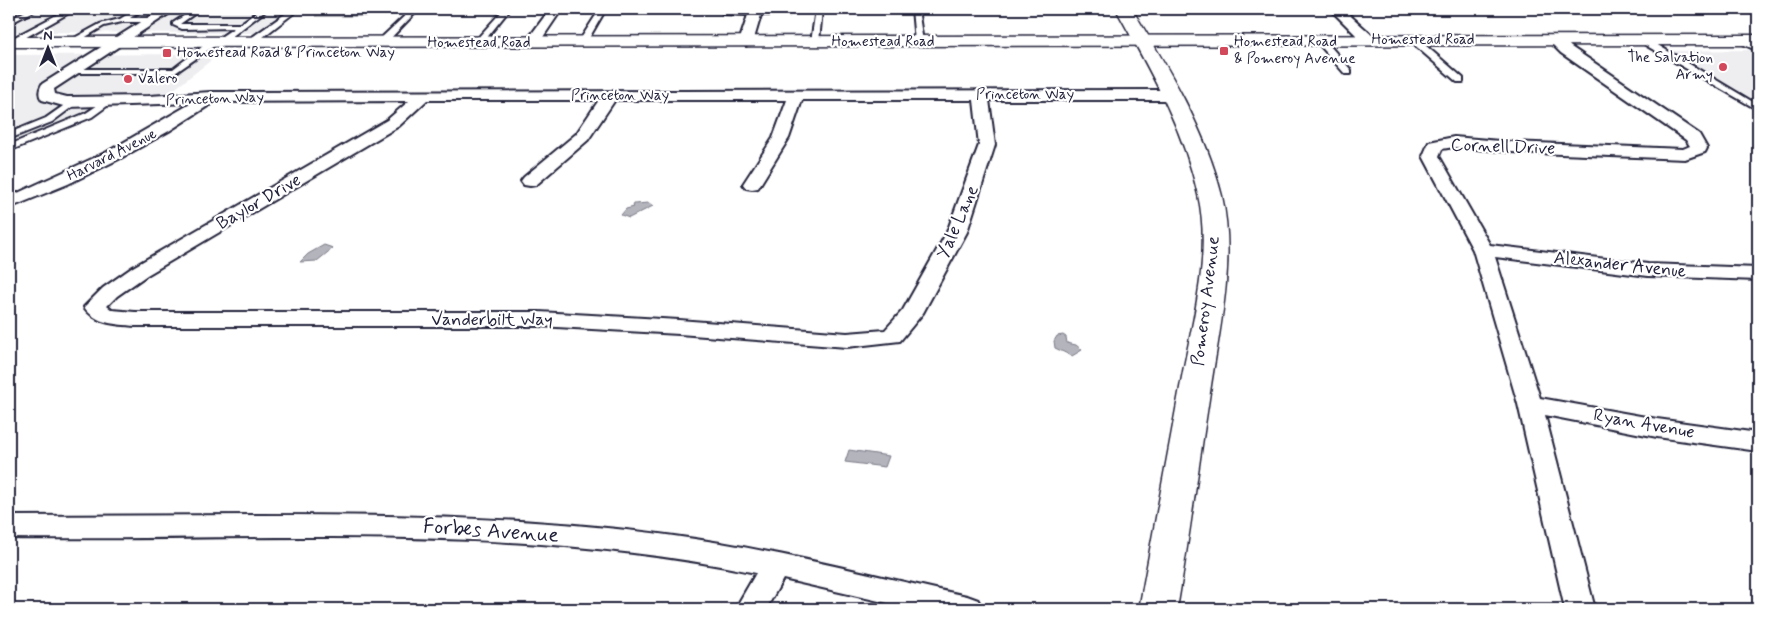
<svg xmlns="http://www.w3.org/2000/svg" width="1767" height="618" viewBox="0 0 1767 618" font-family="Mynerve,sans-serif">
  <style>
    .built { fill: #eeeef1 }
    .green { fill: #dfdfe2; stroke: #80808e }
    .water { fill: #b4b4bc; stroke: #7a7a88 }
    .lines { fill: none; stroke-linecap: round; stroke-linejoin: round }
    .service-casing { stroke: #22223b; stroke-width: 4 }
    .minor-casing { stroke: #22223b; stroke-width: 4 }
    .tertiary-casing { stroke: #22223b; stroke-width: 3 }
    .secondary-casing { stroke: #22223b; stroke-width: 3 }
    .service { fill: #fff; fill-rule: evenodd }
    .minor { fill: #fff; fill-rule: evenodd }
    .tertiary { fill: #fff; fill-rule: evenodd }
    .secondary { fill: #fff; fill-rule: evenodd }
    .poi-dot { fill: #d1495b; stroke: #fff; stroke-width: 2 }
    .labels { text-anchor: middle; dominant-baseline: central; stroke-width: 4.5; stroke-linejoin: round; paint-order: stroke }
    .far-street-label { font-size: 15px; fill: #22223b; stroke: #fff }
    .far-poi-label { font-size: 15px; fill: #22223b; stroke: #fff; text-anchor: start }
    .street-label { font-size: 18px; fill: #22223b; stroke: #fff }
    .near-street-label { font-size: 21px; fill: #22223b; stroke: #fff }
  </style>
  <rect width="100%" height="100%" fill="#fff"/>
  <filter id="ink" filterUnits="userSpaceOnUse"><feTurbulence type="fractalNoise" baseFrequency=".02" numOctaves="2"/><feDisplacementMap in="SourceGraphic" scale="10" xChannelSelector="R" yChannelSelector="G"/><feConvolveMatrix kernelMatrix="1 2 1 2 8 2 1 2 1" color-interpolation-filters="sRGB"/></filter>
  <g filter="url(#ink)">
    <path class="built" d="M 9,9 L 296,9 L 266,33 L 9,32 Z
      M 1758,50 L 1758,110 L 1662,51 Z
      M 219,54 L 167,95 L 114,95 L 93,110 L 9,142 L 9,55 Z"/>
    <path class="green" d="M 325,9 L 385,9 L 377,16 L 315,16 Z"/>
    <path class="water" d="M 649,203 L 653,206 L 629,218 L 621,215 L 626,209 L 634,207 L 633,206 L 634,204 Z
      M 324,245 L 333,248 L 317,261 L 300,262 L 308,254 Z
      M 1063,335 L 1066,337 L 1067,343 L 1076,345 L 1082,350 L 1072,356 L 1055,348 L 1054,341 L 1057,336 Z
      M 849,450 L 889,456 L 885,467 L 845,462 Z"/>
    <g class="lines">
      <defs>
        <path id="service" d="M 30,9 L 38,9 L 9,24 L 9,19 Z
          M 68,9 L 76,9 L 14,44 L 9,44 L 9,40 Z
          M 136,9 L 143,9 L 130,18 L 152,18 L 155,20 L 152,22 L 122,22 L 104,26 L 74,44 L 67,42 L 100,24 L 120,19 Z
          M 194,9 L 201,9 L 180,24 L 240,24 L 261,9 L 268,9 L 222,44 L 217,44 L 175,73 L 71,73 L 67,71 L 71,69 L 173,69 L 211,40 L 216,40 L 234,28 L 182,29 L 173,25 L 173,23 Z
          M 292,9 L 299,9 L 254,44 L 248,44 L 248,40 Z
          M 412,9 L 419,9 L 384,45 L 378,45 L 378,41 Z
          M 504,9 L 510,9 L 481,45 L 475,45 L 475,41 Z
          M 600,9 L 606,9 L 585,45 L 579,45 L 578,43 Z
          M 816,9 L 822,9 L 819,42 L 815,44 L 811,42 Z
          M 912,9 L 918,9 L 923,42 L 919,44 L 915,42 Z
          M 1317,38 L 1323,38 L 1351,70 L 1351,74 L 1345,74 L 1317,42 Z
          M 1411,38 L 1417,38 L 1463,78 L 1463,82 L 1457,82 L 1411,42 Z
          M 1640,38 L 1646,38 L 1758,105 L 1758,110 L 1640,42 Z
          M 1738,38 L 1744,38 L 1758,46 L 1758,51 L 1738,42 Z
          M 73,99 L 80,101 L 52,122 L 9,139 L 9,133 L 46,118 Z
          M 107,99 L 114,101 L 92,117 L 9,151 L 9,145 L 86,113 Z"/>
        <path id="minor" d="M 162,9 L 176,9 L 54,89 L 55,94 L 67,97 L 149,96 L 211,92 L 1173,90 L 1178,92 L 1181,95 L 1178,98 L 1173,100 L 989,100 L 995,145 L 967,232 L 923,313 L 900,341 L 847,347 L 679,334 L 539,326 L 135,326 C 116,324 97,325 84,307 L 103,288 L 133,267 L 387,120 L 409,101 L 214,102 L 169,131 L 119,159 L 68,184 L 9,208 L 9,197 L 107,152 L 192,103 L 67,107 L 42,100 C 38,95 39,89 42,84 ZM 427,100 L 599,100 L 576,134 L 524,177 L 521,181 L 524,185 L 530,186 L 536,185 L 588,140 L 615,100 L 787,100 L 773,138 L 743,184 L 746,188 L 752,189 L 758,188 L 789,138 L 802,100 L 974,100 L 979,145 L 947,232 L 903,310 L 885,330 L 847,333 L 679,320 L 539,312 L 135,312 L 112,310 L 107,306 L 117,296 L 147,275 L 399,126 Z
          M 550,9 L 562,9 L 537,46 L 527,46 L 525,43 Z
          M 722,9 L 793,9 L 794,11 L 788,15 L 761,15 L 753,42 L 746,46 L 739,42 L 748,15 L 723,14 L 721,11 Z
          M 1330,9 L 1343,9 L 1374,37 L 1376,40 L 1374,43 L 1364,43 Z
          M 1555,36 L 1560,37 L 1571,47 L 1699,134 L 1707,148 L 1705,152 L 1685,159 L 1511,152 L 1454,147 L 1442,149 L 1439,156 L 1490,245 L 1648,264 L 1758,268 L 1758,280 L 1648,276 L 1495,257 L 1540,398 L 1657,419 L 1758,433 L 1758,451 L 1657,437 L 1545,415 L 1595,609 L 1565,609 L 1518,404 L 1473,250 L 1423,156 L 1429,142 L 1454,137 L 1511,142 L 1683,149 L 1690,146 L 1686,140 L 1561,53 L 1548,40 Z
          M 258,515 C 397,515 536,517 674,536 C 773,549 870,575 967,596 L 978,600 L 982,609 L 914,609 L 783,579 L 766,609 L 735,609 L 756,573 C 510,522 258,541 9,538 L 9,516 Z"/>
        <path id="tertiary" d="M 1116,9 L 1132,9 C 1168,68 1205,128 1222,196 C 1237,262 1218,334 1209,399 C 1198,469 1189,540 1177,609 L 1139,609 C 1153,533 1167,458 1181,382 C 1192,322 1212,256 1198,195 C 1183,127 1149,69 1116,9 Z"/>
        <path id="secondary" d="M 1758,35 L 1758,45 L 9,47 L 9,37 Z"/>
      </defs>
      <use href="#service" class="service-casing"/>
      <use href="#minor" class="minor-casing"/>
      <use href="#tertiary" class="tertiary-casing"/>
      <use href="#secondary" class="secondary-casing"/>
      <use href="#service" class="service"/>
      <use href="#minor" class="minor"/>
      <use href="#tertiary" class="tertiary"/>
      <use href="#secondary" class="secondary"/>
    </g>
  </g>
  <g class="poi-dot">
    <rect x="1219" y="46" width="10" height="10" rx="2.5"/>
    <rect x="162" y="48" width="10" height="10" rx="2.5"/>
    <circle cx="1723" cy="67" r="5"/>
    <circle cx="128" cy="79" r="5"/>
  </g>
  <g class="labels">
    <g class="far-street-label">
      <text x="1423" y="40">Homestead Road</text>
      <text x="883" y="42">Homestead Road</text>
      <text x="479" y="43">Homestead Road</text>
      <text x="1025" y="95">Princeton Way</text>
      <text x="620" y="96">Princeton Way</text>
      <text transform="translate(215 99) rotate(-2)">Princeton Way</text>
      <text transform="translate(112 155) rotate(-27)">Harvard Avenue</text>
    </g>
    <g class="far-poi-label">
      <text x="1234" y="42">Homestead Road<tspan x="1234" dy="17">&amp; Pomeroy Avenue</tspan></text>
      <text x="177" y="53">Homestead Road &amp; Princeton Way</text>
      <text x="1713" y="58" text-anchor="end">The Salvation<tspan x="1713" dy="17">Army</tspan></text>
      <text x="138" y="79">Valero</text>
    </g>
    <g class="street-label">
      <text transform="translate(1503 147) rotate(2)">Cornell Drive</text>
      <text transform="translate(259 202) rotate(-30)">Baylor Drive</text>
      <text transform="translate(958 222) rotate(-66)">Yale Lane</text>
      <text transform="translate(1620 265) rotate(6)">Alexander Avenue</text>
      <text transform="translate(1206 301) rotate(-83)">Pomeroy Avenue</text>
      <text x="492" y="320">Vanderbilt Way</text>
      <text transform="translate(1644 424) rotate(10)">Ryan Avenue</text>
    </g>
    <g class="near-street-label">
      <text transform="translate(491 531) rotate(4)">Forbes Avenue</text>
    </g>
  </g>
  <rect width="1767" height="618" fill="none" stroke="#fff" stroke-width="30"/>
  <rect x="15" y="15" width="1737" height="588" fill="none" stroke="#22223b" stroke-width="2" filter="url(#ink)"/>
  <g transform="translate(48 48)" stroke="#ffffff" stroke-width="4" paint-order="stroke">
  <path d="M0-4L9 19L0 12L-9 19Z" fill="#22223b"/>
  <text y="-8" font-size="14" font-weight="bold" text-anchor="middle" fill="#22223b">N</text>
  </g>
</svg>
